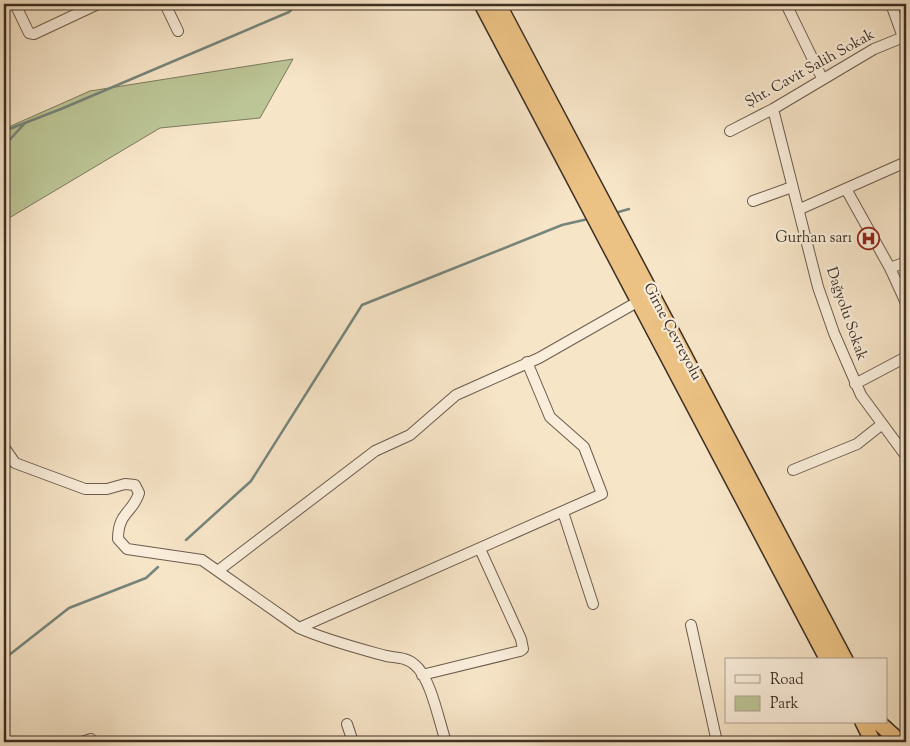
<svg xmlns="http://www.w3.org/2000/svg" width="910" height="746" viewBox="0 0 910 746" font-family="'Sorts Mill Goudy',serif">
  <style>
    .green { fill: #bcc596; stroke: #7c7a5d }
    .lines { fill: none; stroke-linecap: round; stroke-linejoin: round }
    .stream { stroke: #76857b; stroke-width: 2.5 }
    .minor-casing { stroke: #6b5c4d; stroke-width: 12 }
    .highway-casing { stroke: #3c2f24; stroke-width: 18 }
    .minor { stroke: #faeedb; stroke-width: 10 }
    .highway { stroke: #ecc284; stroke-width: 15 }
    .labels { text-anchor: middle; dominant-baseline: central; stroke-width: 4.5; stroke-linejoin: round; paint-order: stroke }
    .street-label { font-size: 15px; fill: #3c2f24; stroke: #faeedb }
    .poi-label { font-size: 15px; fill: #3c2f24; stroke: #faeedb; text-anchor: end }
  </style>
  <rect width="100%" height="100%" fill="#f7e5c8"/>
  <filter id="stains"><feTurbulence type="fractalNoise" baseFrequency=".004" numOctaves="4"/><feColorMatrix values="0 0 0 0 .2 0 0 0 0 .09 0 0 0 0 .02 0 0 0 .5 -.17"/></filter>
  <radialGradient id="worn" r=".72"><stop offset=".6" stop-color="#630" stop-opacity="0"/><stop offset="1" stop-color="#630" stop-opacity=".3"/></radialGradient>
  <path class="green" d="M 293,59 L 260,118 L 160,128 L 4,221 L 4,129 L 90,91 Z"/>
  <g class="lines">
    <path class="stream" d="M 4,131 L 61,109 L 289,12 L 297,4
      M 4,146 L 25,123
      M 615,213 L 629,209
      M 186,540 L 251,481 L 362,305 L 562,225 L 588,219
      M 4,659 L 69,608 L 146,578 L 158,567"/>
    <defs>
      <path id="minor" d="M 15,4 L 29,33 L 34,34 L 98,4
        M 165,4 L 178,31
        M 786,4 L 822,78
        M 891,4 L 903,37
        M 773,109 L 818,287 L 834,333 L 861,395 L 906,456
        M 730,131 L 773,109 L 874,49 L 906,36
        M 846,189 L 890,268 L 906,303
        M 753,201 L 792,187
        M 800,209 L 906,162
        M 890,268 L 906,262
        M 855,384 L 906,357
        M 4,447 L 15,463 L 85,489 L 107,489 L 125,484 L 135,485 L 139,493 C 133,513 118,512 118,539 L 127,549 L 202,560 L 299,628 C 326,640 357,648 386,656 C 396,658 407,657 415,665 C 431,678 439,722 446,742
        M 793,470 L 857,444 L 881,425
        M 563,512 L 593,604
        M 219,570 L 375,451 L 410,435 L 456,395 L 539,358 L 639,301
        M 691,625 L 717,742
        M 299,628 L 602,494 L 584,447 L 550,417 L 527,362
        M 422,675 L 520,651 L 523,649 L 521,639 L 480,549
        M 347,724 L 353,742
        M 82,742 L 91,739"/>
      <path id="highway" d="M 482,4 L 828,660
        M 498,4 L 845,660
        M 863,722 L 873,742
        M 879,723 L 900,742"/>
    </defs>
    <use href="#minor" class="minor-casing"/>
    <use href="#highway" class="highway-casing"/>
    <use href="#minor" class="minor"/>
    <use href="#highway" class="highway"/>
  </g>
  <defs>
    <symbol id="hospital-ring" viewBox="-11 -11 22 22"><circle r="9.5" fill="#faeedb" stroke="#8f2418" stroke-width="1.5"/><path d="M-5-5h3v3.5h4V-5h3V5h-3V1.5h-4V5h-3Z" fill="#8f2418"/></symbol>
  </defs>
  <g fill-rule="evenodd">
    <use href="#hospital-ring" x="856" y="226" width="25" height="25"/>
  </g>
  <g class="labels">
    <g class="street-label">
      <text transform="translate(810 69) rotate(-29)">Şht. Cavit Salih Sokak</text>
      <text transform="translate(846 314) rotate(71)">Dağyolu Sokak</text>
      <text transform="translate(672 332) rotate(62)">Girne Çevreyolu</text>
    </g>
    <g class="poi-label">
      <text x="852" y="238">Gurhan sarı</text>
    </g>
  </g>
  <rect width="910" height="746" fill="none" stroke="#f7e5c8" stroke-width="20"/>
  <rect x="5" y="5" width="900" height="736" fill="none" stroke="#3c2f24" stroke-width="2.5"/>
  <rect x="10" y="10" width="890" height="726" fill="none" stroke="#3c2f24"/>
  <rect x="725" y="658" width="162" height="65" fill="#faeedb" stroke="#aea292"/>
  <rect x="735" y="675" width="25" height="8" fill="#faeedb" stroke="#aea292"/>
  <text x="770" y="684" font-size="15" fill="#3c2f24">Road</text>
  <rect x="735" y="696" width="25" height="15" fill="#bcc596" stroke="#aea292"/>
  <text x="770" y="708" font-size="15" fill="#3c2f24">Park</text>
  <rect width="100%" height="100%" filter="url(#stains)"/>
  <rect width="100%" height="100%" fill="url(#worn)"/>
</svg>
